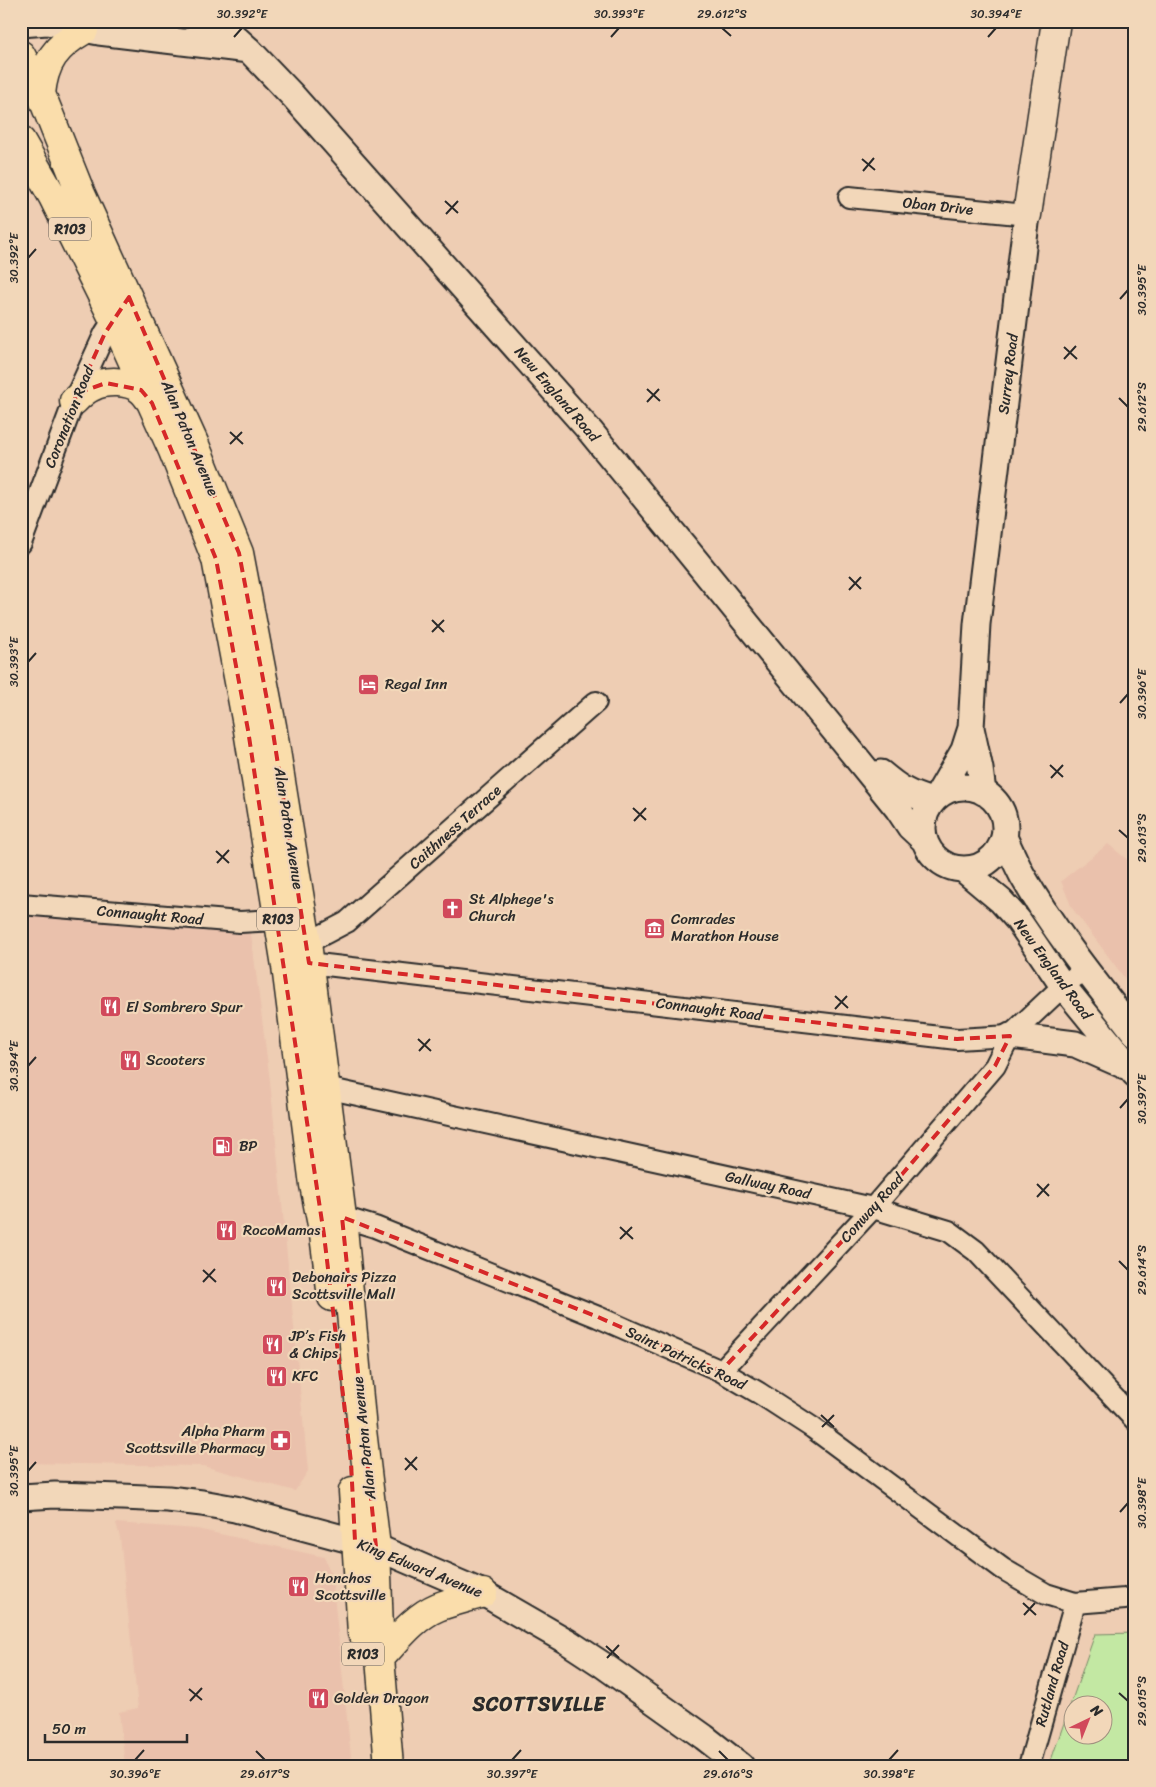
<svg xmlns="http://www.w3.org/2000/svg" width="1156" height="1787" viewBox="0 0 1156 1787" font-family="Sriracha,sans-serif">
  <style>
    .built { fill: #eac1ac }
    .green { fill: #c3e8a3; stroke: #778a67; fill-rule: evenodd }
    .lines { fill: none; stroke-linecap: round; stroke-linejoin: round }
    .minor-casing { stroke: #2b2b2b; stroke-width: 24 }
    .tertiary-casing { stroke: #2b2b2b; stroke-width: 29 }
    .secondary-casing { stroke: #2b2b2b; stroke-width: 31 }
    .primary-casing { stroke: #2b2b2b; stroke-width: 31 }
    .minor { stroke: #f2d7b9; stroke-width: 20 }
    .tertiary { stroke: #f2d7b9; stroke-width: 25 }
    .secondary { stroke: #f2d7b9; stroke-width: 28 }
    .primary { stroke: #faddab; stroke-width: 28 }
    .marked { fill: none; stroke: #d62828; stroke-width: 4; stroke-dasharray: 10 6; stroke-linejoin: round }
    .ticks { fill: none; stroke: #2b2b2b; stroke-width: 2 }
    .labels { text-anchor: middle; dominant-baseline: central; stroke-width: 4.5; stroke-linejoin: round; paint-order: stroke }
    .shield { fill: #f2d7b9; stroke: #675f56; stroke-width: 1 }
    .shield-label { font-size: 14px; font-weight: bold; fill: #2b2b2b }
    .street-label { font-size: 15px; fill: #2b2b2b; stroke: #f2d7b9 }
    .poi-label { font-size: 15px; fill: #2b2b2b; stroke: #f2d7b9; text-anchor: start }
    .district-label { font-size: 20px; font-weight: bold; letter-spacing: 1px; fill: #2b2b2b; stroke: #f2d7b9 }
    .neatline { fill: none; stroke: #2b2b2b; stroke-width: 2 }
    .ticks-label { font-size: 12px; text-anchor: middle; fill: #2b2b2b }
  </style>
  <rect width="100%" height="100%" fill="#eecdb3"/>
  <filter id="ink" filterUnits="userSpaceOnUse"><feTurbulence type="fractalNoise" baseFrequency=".02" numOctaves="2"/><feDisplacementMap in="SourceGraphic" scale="10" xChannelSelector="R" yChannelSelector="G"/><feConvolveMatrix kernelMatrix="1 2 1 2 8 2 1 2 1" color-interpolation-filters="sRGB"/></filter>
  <g filter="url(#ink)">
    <path class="built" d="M 1108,844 L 1135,866 L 1135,992 L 1072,908 L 1061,881 Z
      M 21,910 L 251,934 L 270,1081 L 308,1471 L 295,1491 L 203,1466 L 21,1463 Z
      M 116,1523 L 197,1529 L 324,1557 L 332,1576 L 352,1766 L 125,1766 L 119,1712 L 138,1708 L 120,1537 Z"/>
    <path class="green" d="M 1135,1633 L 1135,1766 L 1049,1766 L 1095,1634 ZM 1074,1704 L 1104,1704 L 1104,1734 L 1074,1734 Z"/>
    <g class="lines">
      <defs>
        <path id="minor" d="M 185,42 L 213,21
          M 849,197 L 1027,215
          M 21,543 L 74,401 L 105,333 L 119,311
          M 21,904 L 240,922 L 278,920
          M 307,943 L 347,922 L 596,702
          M 309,963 L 957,1039 L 1010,1036 L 1063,986 L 1085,969
          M 326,1088 L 873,1208 L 949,1231 L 976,1251 L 1135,1420
          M 342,1217 L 375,1227 L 598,1317 L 721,1371 L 759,1393 L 813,1428 L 1003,1569 L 1046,1594 L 1075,1603 L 1125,1599 L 1135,1596
          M 721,1371 L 873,1208 L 995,1066 L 1010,1036
          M 1029,1766 L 1075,1603"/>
        <path id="tertiary" d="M 217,21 L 249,50 L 293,96 L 590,431 L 851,751 L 898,809 L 910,827 L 925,841
          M 21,24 L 47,22 L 99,32 L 249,50
          M 971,728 L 980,769 L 983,792
          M 881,773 C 900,789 908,794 932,801
          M923 828a41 41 0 1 1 82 0a41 41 0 1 1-82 0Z
          M 938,795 L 964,750 L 971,728 L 977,624 L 1027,215
          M 1004,837 C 1010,850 1016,863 1022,875 C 1054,931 1095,982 1135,1033
          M 964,870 L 1001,901 L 1018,920 L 1063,986 L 1135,1074
          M 1010,1036 L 1075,1044 L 1125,1066
          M 21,1497 L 55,1495 L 122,1497 L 168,1499 L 202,1503 L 235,1509 L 376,1547 L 483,1593 L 568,1642 L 603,1665 L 704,1737 L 741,1766"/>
        <path id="secondary" d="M 1027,215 L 1056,21"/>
        <path id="primary" d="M 21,55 L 41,94 L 81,194 L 195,445 L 239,553 L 272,726 L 307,943 L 342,1217 L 362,1430 L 376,1547 L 380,1658 L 389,1766
          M 41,94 C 44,62 56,46 84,30
          M 21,141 L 53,197 L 114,320 L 173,451 L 216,559 L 248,730 L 286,966 L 314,1185 L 324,1235 L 332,1297
          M 74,401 C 79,396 85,390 92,387 C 105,380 129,380 141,390 C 145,393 148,398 151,402
          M 353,1491 L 362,1633
          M 380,1658 C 398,1639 414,1617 438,1607 C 453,1601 469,1598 483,1593"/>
      </defs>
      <use href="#minor" class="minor-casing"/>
      <use href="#tertiary" class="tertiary-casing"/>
      <use href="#secondary" class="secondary-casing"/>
      <use href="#primary" class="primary-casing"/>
      <use href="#minor" class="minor"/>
      <use href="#tertiary" class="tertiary"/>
      <use href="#secondary" class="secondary"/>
      <use href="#primary" class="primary"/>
    </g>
  </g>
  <path class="marked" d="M 129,297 L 239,553 L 272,726 L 309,963 L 957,1039 L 1010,1036 L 995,1066 L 873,1208 L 721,1371 L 598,1317 L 342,1217 L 376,1547 L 355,1541 L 351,1462 L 324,1235 L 248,730 L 216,559 L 152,403 L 141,390 L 106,383 L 86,390 L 74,401 L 105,333 Z"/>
  <path class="ticks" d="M 722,28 L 731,36M 234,37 L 242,28M 611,37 L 619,28M 988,37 L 996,28M 862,159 L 875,170M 863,171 L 874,158M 445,201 L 458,213M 446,214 L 458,201M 28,258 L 36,249M 1120,299 L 1128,290M 1064,347 L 1077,359M 1064,359 L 1076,346M 647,389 L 660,401M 1119,398 L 1128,407M 647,402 L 659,389M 230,432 L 243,444M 230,444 L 242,432M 849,577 L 861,589M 849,590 L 861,577M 432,620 L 444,632M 432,632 L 444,620M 28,662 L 36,653M 1120,703 L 1128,694M 1050,765 L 1063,777M 1051,778 L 1063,765M 633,808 L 646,820M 634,821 L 646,808M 1119,830 L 1128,838M 216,851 L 229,863M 217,863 L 229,850M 835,996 L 848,1008M 835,1009 L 847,996M 418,1039 L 431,1051M 419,1051 L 430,1039M 28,1066 L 36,1057M 1120,1108 L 1128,1099M 1037,1184 L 1049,1196M 1037,1197 L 1049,1184M 620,1227 L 633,1239M 620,1239 L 632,1227M 1119,1261 L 1128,1270M 203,1270 L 216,1282M 203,1282 L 215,1269M 821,1415 L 834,1427M 822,1427 L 834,1415M 405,1458 L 417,1470M 405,1470 L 417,1457M 28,1471 L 36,1462M 1120,1512 L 1128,1503M 1023,1603 L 1036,1615M 1024,1615 L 1035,1603M 606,1646 L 619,1658M 607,1658 L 619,1645M 189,1689 L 202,1700M 1119,1693 L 1128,1701M 190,1701 L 202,1688M 256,1751 L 265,1760M 719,1751 L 728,1760M 135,1760 L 144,1750M 512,1760 L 521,1750M 889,1760 L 898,1750"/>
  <defs>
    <symbol id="hotel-square" viewBox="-11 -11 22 22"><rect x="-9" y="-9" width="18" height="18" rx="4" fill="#d1495b" stroke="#f2d7b9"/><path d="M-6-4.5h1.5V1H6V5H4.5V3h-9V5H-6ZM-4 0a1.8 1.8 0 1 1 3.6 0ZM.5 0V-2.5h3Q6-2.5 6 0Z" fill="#fff"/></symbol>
    <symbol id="church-square" viewBox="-11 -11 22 22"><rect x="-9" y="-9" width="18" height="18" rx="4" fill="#d1495b" stroke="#f2d7b9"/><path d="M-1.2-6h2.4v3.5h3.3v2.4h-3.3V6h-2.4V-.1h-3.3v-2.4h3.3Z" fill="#fff"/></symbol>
    <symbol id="museum-square" viewBox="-11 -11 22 22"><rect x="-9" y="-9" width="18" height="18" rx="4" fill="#d1495b" stroke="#f2d7b9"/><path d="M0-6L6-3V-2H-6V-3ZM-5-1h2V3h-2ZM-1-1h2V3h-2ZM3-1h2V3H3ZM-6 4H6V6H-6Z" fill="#fff"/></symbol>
    <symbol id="restaurant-square" viewBox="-11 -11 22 22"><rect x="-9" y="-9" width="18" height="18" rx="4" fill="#d1495b" stroke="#f2d7b9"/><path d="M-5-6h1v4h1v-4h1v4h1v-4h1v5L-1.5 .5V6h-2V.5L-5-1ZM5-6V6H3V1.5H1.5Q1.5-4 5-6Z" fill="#fff"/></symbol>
    <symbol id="fuel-square" viewBox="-11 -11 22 22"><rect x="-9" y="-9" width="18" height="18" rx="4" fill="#d1495b" stroke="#f2d7b9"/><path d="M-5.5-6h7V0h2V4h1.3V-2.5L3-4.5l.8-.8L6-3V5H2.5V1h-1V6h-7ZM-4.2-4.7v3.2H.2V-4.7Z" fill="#fff"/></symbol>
    <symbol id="pharmacy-square" viewBox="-11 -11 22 22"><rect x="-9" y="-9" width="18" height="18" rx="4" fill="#d1495b" stroke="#f2d7b9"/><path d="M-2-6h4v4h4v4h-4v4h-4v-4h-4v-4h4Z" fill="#fff"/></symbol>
  </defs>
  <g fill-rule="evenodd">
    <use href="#hotel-square" x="356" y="672" width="25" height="25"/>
    <use href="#church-square" x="440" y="896" width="25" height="25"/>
    <use href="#museum-square" x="642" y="916" width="25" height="25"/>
    <use href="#restaurant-square" x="98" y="994" width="25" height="25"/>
    <use href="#restaurant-square" x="118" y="1048" width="25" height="25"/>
    <use href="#fuel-square" x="210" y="1134" width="25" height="25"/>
    <use href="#restaurant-square" x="214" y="1218" width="25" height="25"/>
    <use href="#restaurant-square" x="264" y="1274" width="25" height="25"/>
    <use href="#restaurant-square" x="260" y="1332" width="25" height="25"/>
    <use href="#restaurant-square" x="264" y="1364" width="25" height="25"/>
    <use href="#pharmacy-square" x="268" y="1428" width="25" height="25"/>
    <use href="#restaurant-square" x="286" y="1574" width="25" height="25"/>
    <use href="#restaurant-square" x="306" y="1686" width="25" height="25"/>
  </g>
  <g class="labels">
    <g class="shield">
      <rect x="49" y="217.5" width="42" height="23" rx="4"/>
      <rect x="257" y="907.5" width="42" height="23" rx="4"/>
      <rect x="342" y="1642.5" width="42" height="23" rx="4"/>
    </g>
    <g class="shield-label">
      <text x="70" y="229">R103</text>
      <text x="278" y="919">R103</text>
      <text x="363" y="1654">R103</text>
    </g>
    <g class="street-label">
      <text transform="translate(938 206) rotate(6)">Oban Drive</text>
      <text transform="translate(1008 374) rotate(-83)">Surrey Road</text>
      <text transform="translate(557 394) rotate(49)">New England Road</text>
      <text transform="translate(69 417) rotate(-68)">Coronation Road</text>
      <text transform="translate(190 438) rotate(67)">Alan Paton Avenue</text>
      <text transform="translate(455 827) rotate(-42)">Caithness Terrace</text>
      <text transform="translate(289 828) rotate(81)">Alan Paton Avenue</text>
      <text transform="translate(150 915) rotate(5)">Connaught Road</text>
      <text transform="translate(1053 969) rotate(54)">New England Road</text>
      <text transform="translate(709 1009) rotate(7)">Connaught Road</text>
      <text transform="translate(768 1185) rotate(12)">Gallway Road</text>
      <text transform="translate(872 1208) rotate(-48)">Conway Road</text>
      <text transform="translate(686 1358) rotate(25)">Saint Patricks Road</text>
      <text transform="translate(364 1438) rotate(-96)">Alan Paton Avenue</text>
      <text transform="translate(420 1568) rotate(22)">King Edward Avenue</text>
      <text transform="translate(1052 1684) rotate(-74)">Rutland Road</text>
    </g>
    <g class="poi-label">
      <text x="385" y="684">Regal Inn</text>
      <text x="469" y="899">St Alphege's<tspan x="469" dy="17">Church</tspan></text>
      <text x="671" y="919">Comrades<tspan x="671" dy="17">Marathon House</tspan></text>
      <text x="126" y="1007">El Sombrero Spur</text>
      <text x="146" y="1060">Scooters</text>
      <text x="239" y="1146">BP</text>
      <text x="243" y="1230">RocoMamas</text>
      <text x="292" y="1277">Debonairs Pizza<tspan x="292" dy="17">Scottsville Mall</tspan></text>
      <text x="289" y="1336">JP’s Fish<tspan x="289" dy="17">&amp; Chips</tspan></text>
      <text x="292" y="1376">KFC</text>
      <text x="265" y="1431" text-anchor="end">Alpha Pharm<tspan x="265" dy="17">Scottsville Pharmacy</tspan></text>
      <text x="315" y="1578">Honchos<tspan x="315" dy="17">Scottsville</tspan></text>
      <text x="334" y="1698">Golden Dragon</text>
    </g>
    <g class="district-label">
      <text x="539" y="1704">SCOTTSVILLE</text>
    </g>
  </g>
  <rect width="1156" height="1787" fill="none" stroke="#f2d7b9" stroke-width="55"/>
  <g transform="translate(1088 1720) rotate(43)"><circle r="24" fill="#f2d7b9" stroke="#a29280"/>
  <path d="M0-4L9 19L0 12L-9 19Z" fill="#d1495b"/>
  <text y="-8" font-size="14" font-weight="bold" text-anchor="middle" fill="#2b2b2b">N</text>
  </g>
  <path d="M45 1734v8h142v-8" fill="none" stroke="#2b2b2b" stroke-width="2.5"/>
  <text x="52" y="1734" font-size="15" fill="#2b2b2b" stroke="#f2d7b9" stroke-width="4" paint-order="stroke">50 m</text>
  <rect x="28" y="28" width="1100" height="1732" class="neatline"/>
  <g class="ticks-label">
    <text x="242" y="18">30.392°E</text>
    <text x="619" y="18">30.393°E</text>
    <text x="722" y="18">29.612°S</text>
    <text x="996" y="18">30.394°E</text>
    <text transform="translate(14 258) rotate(-90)" y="4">30.392°E</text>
    <text transform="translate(1142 290) rotate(-90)" y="4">30.395°E</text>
    <text transform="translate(1142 407) rotate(-90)" y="4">29.612°S</text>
    <text transform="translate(14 662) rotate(-90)" y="4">30.393°E</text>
    <text transform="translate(1142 694) rotate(-90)" y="4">30.396°E</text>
    <text transform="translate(1142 838) rotate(-90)" y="4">29.613°S</text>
    <text transform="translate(14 1066) rotate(-90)" y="4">30.394°E</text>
    <text transform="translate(1142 1099) rotate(-90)" y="4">30.397°E</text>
    <text transform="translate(1142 1270) rotate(-90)" y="4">29.614°S</text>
    <text transform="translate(14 1471) rotate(-90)" y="4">30.395°E</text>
    <text transform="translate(1142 1503) rotate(-90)" y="4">30.398°E</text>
    <text transform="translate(1142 1701) rotate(-90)" y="4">29.615°S</text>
    <text x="135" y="1778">30.396°E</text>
    <text x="265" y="1778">29.617°S</text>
    <text x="512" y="1778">30.397°E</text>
    <text x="728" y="1778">29.616°S</text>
    <text x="889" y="1778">30.398°E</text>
  </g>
</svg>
